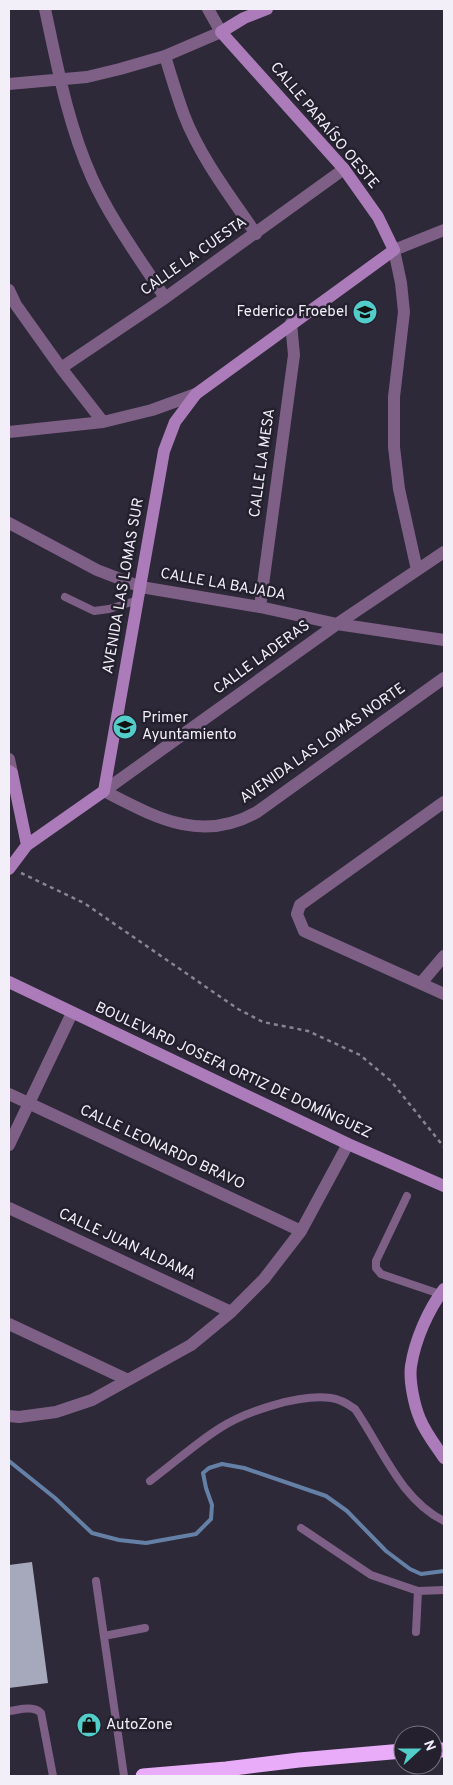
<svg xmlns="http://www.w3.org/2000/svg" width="453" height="1785" viewBox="0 0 453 1785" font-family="Overpass,sans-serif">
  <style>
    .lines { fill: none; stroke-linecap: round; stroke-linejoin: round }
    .stream { stroke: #6580a6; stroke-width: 4 }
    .building { fill: #a6a9bc }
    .path { stroke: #888591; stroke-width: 2.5; stroke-dasharray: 4 4; stroke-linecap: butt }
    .lane { stroke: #7e6087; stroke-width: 8 }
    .street { stroke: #7e6087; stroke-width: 12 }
    .secondary { stroke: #ac7cba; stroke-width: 12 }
    .highway { stroke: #e8acf9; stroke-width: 15 }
    .labels { text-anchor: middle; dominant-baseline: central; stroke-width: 5; stroke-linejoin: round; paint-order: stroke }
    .street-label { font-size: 15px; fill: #f2eff9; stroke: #24202e }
    .poi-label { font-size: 15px; fill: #f2eff9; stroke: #24202e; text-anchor: start }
  </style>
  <rect width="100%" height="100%" fill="#2d2938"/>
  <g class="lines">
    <path class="stream" d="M 9,1461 L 55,1498 L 92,1533 L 119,1540 L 146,1543 L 196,1534 L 211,1519 L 212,1505 L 206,1488 L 203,1473 L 209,1468 L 222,1464 L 244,1468 L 326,1496 L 347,1511 L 386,1551 L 410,1569 L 421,1574 L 444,1571"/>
  </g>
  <path class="building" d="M 32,1562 L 48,1683 L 9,1688 L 9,1565 Z"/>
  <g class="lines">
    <path class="path" d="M 21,873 L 84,903 L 238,1009 L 263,1022 L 308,1031 L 360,1055 L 391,1081 L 444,1147"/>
    <path class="lane" d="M 65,597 L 94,611 L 109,609 L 138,600
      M 407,1196 L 376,1261 L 376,1268 L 381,1274 L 440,1294
      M 150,1481 C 173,1464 196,1443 220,1428 C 247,1411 299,1394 331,1398 C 340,1399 348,1404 355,1409 C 382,1448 400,1499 444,1521
      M 301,1528 L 371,1575 L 418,1591
      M 96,1581 L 124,1776
      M 416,1632 L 418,1591 L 444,1590
      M 104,1636 L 145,1628
      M 9,1711 C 19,1710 33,1705 41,1713 L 53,1776"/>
    <path class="street" d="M 45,9 C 57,65 68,125 92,178 C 111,220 140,259 165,298
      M 165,56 C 171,76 177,96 184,115 C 200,157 231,197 256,234
      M 9,84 L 87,77 L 120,69 L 165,56 L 221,32 L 208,9
      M 9,290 L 16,305 L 61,368 L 103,422
      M 61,368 L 165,298 L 344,169
      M 9,432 L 103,422 L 152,410 L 196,394
      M 9,523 L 97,570 L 141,587 L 260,607 L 337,624 L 444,640
      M 444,552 L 337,624 L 104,791 C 155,817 201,844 257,812 L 444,678
      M 417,570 L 399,489 L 394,447 L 394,397 L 404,312 L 401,283 L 394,250 L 444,230
      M 260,607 L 294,355 L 291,323
      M 9,759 L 12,773
      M 444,802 L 300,905 L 297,914 L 304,931 L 444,994
      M 421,983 L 444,956
      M 9,1094 L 301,1231
      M 9,1145 L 72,1013
      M 9,1208 L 231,1312
      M 9,1324 L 128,1380
      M 9,1416 L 19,1417 L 56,1412 L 92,1400 L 191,1345 L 231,1312 L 264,1279 L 301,1231 L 348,1144"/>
    <path class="secondary" d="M 9,771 L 12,773 L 27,845
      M 9,869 L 27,845 L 104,791 L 164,451 L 175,422 L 196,394 L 394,250 L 378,217 L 344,169 L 221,32 L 244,18 L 267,9
      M 9,982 L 348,1144 L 444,1186
      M 444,1289 C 428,1310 415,1340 411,1366 C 409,1380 414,1405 420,1419 C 425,1432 436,1446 444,1458"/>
    <path class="highway" d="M 433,1750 L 444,1750
      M 143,1776 L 226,1769 L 299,1760 L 403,1751"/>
  </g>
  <defs>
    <symbol id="school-disc" viewBox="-11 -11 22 22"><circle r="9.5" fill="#53cdc9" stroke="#24202e"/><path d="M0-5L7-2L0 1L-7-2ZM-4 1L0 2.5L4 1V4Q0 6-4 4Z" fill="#111"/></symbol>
    <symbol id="shop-disc" viewBox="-11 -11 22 22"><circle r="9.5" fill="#53cdc9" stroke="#24202e"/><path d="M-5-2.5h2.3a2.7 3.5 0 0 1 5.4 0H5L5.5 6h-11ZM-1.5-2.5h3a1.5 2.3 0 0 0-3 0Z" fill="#111"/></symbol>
  </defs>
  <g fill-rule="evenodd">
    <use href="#school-disc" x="351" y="298" width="28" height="28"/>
    <use href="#school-disc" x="111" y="713" width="28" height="28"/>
    <use href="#shop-disc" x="75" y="1711" width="28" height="28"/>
  </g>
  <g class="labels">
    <g class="street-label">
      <text transform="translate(324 126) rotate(50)">CALLE PARAÍSO OESTE</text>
      <text transform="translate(194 257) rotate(-35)">CALLE LA CUESTA</text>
      <text transform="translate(263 463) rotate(-82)">CALLE LA MESA</text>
      <text transform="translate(223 585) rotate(10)">CALLE LA BAJADA</text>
      <text transform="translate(124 586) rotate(-80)">AVENIDA LAS LOMAS SUR</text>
      <text transform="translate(262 658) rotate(-36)">CALLE LADERAS</text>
      <text transform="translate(323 744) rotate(-35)">AVENIDA LAS LOMAS NORTE</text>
      <text transform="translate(233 1071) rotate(25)">BOULEVARD JOSEFA ORTIZ DE DOMÍNGUEZ</text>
      <text transform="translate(162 1148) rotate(25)">CALLE LEONARDO BRAVO</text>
      <text transform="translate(127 1245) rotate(25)">CALLE JUAN ALDAMA</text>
    </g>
    <g class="poi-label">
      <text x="348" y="312" text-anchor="end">Federico Froebel</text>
      <text x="142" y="718">Primer<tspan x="142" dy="17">Ayuntamiento</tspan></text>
      <text x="106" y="1725">AutoZone</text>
    </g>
  </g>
  <rect width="453" height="1785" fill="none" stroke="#f2eff9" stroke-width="20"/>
  <g transform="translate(418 1750) rotate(69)"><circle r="24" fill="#24202e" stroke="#76737f"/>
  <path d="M0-4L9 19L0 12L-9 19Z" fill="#53cdc9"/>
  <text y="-8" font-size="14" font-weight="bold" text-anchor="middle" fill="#f2eff9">N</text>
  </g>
</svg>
